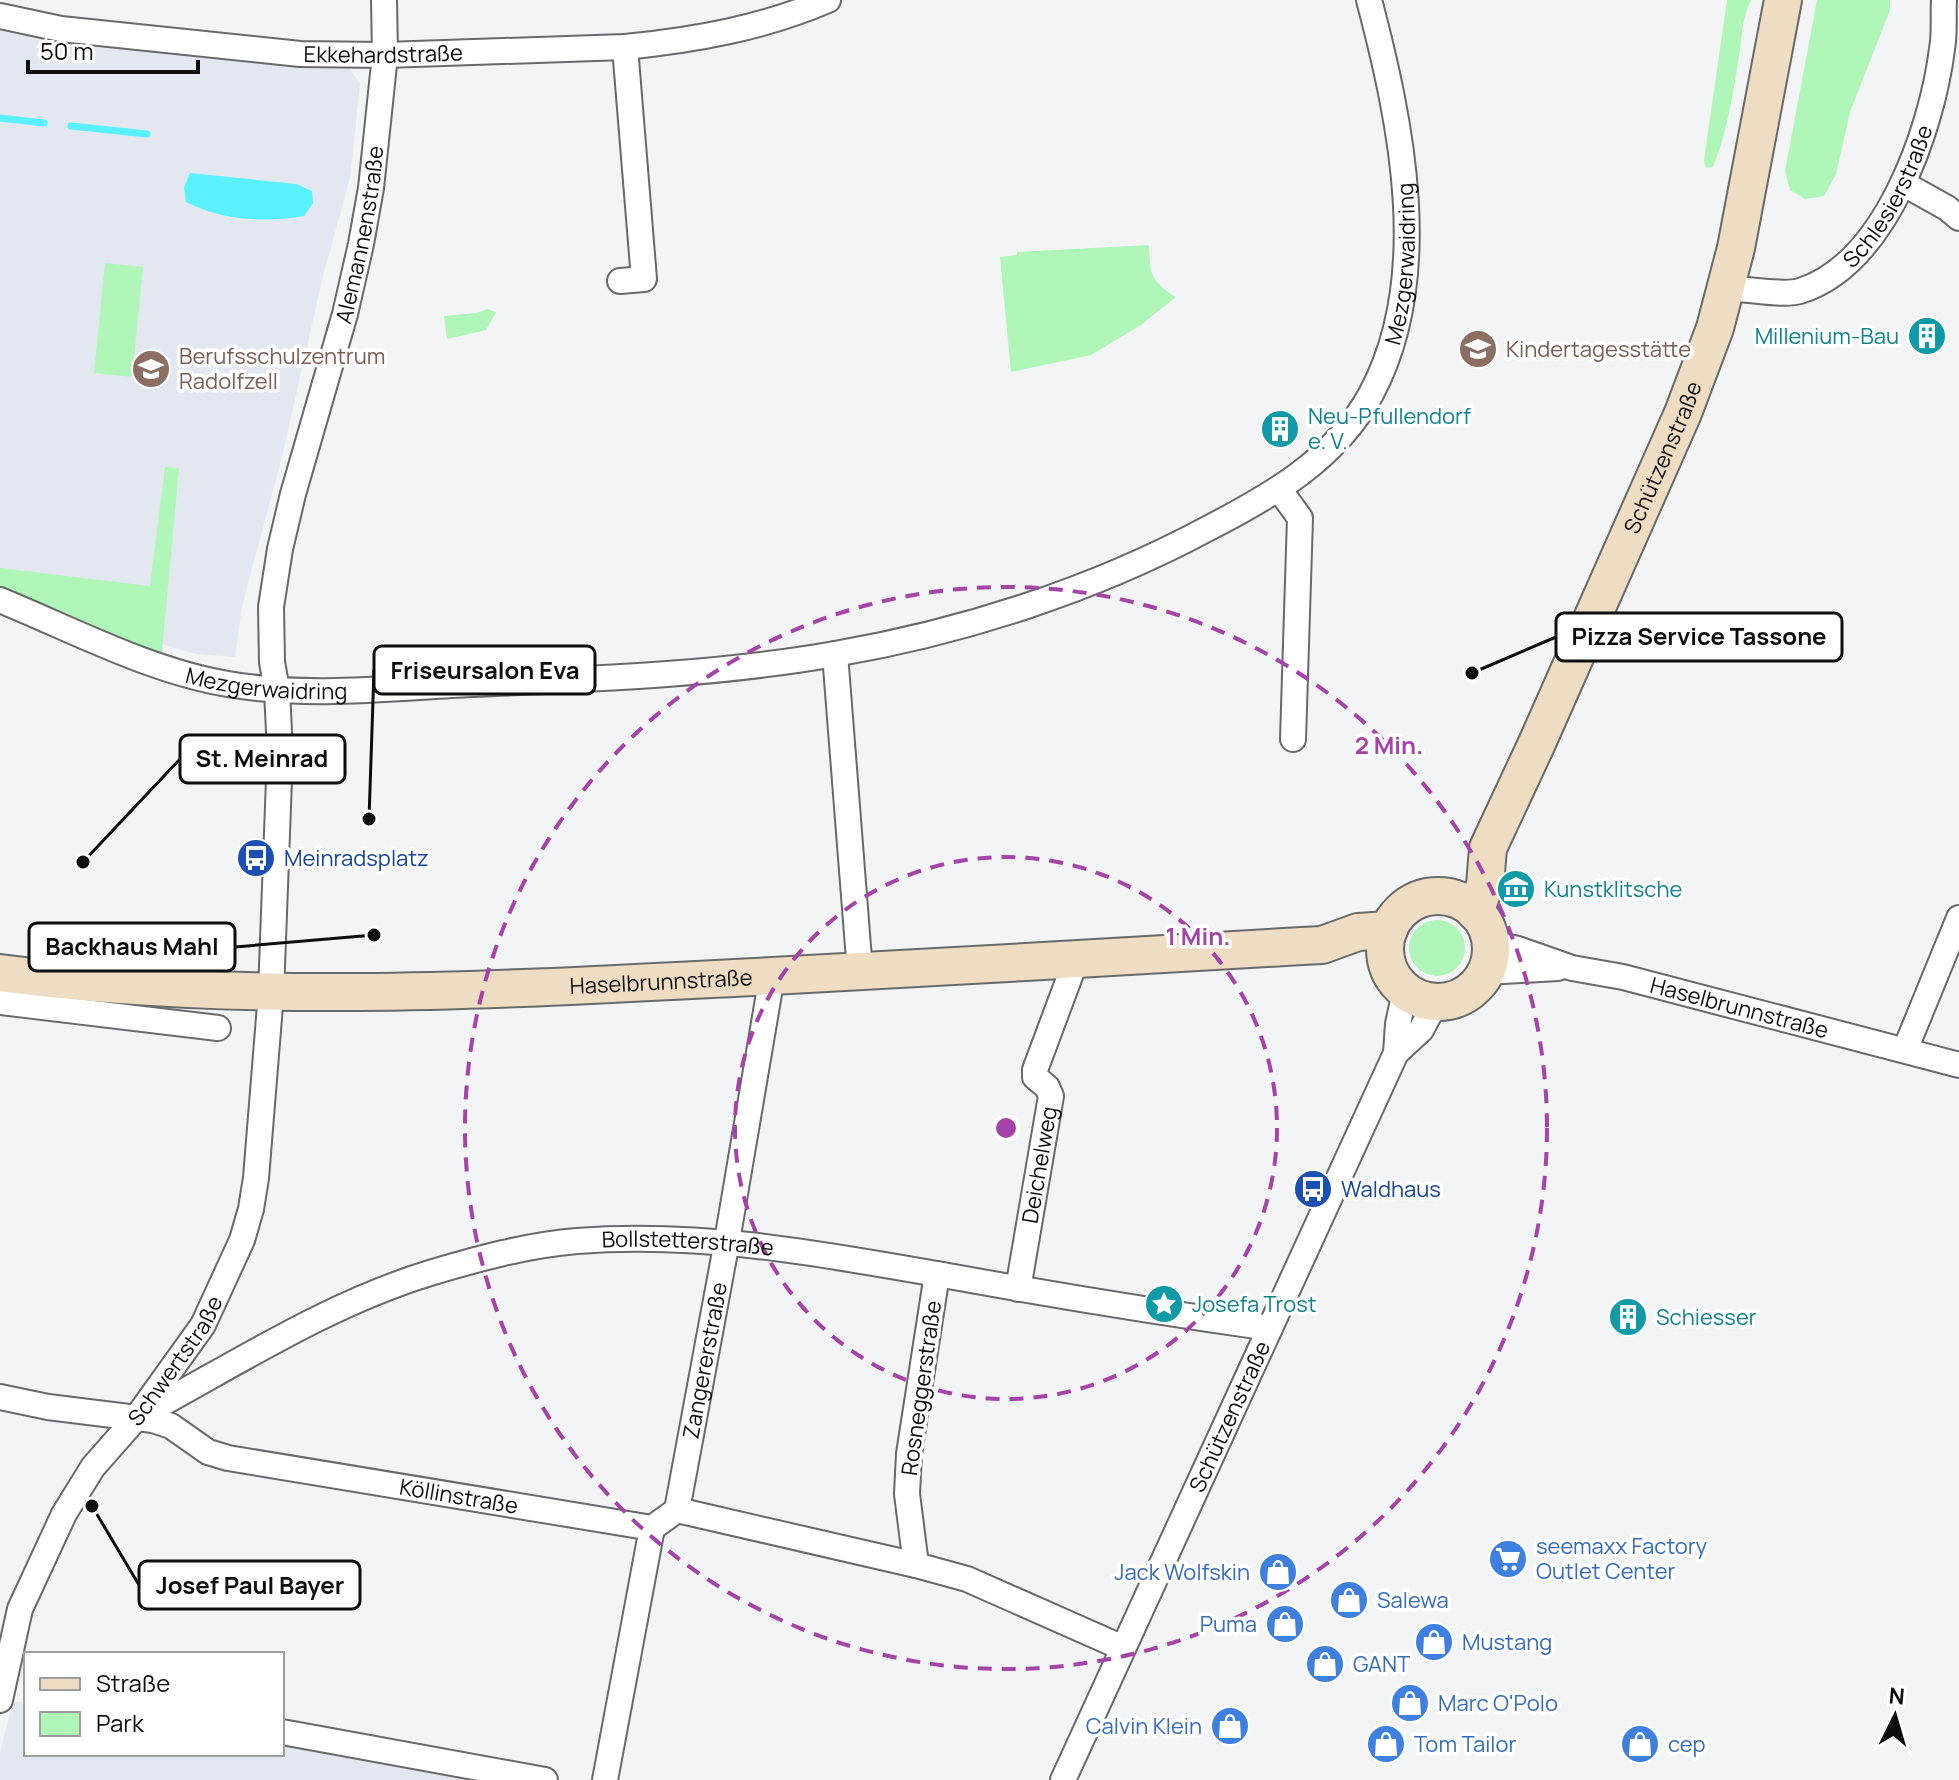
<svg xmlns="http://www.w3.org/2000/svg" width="1959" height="1780" viewBox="0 0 1959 1780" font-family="Manrope,sans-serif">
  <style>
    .built { fill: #e3e7ef }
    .green { fill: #aff6b8 }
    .water { fill: #59f1fe }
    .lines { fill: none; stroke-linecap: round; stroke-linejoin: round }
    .stream { stroke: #59f1fe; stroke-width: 7 }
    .street-casing { stroke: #68696a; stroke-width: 28 }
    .secondary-casing { stroke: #68696a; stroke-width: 40 }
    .street { stroke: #fff; stroke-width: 24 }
    .secondary { stroke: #efddc3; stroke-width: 36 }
    .ring { fill: none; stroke: #a543a9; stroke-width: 4; stroke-dasharray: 14 10 }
    .labels { text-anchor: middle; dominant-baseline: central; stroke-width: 7; stroke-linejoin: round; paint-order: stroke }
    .street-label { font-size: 22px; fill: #0d0d0e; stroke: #fff }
    .culture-label { font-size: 22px; fill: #0d838f; stroke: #fff; text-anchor: start }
    .education-label { font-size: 22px; fill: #785e54; stroke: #fff; text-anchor: start }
    .transit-label { font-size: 22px; fill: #164399; stroke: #fff; text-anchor: start }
    .shop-label { font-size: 22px; fill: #366cbe; stroke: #fff; text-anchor: start }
    .centre { fill: #a543a9; stroke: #fff; stroke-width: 4 }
    .ring-label { font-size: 24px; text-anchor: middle; font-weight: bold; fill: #a543a9; stroke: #fff; stroke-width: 7; stroke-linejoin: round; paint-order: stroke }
    .leader { fill: none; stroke: #0d0d0e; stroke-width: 3 }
    .callout-dot { fill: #0d0d0e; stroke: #fff; stroke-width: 3 }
    .callout { fill: #fff; stroke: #0d0d0e; stroke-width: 3 }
    .callout-label { font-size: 24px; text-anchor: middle; font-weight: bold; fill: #0d0d0e }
  </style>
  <rect width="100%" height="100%" fill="#f3f4f5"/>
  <path class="built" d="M 0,23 L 347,65 L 360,84 L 350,178 L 322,280 L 282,457 L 242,606 L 235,657 L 196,654 L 51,612 L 0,594 Z
    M 13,1701 L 26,1703 L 26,1754 L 282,1754 L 282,1744 L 500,1780 L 0,1780 L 0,1753 Z"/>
  <path class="green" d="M 1727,0 L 1751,0 C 1743,17 1742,30 1740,49 C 1734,88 1728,130 1713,167 L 1706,168 L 1704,160 Z
    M 1817,0 L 1890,0 L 1890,10 L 1850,112 L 1836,174 L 1824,196 L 1805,199 L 1790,190 L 1785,171 Z
    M 1149,245 C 1150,274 1150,281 1176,297 L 1141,325 L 1091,355 L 1011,372 L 1000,257 L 1017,255 L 1017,252 Z
    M 105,263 L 143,267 L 132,377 L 94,373 Z
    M 487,309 L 496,312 L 486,330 L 447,339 L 444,316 L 476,313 Z
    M 165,467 L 179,468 L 161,662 L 0,598 L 0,568 L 150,586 Z
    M1409 948a28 28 0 1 1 56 0a28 28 0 1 1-56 0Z"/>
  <path class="water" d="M 190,173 L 296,184 L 312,191 L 313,203 L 304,216 C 266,223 220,220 186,202 L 184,187 Z"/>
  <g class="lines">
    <path class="stream" d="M 0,118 L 44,123
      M 71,126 L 147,134"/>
    <defs>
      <g id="street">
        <path id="s1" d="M 0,16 L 61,29 L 300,54 L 385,55 L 625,47 C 695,40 763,28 828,0"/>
        <path d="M 1904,184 L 1947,208 L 1959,218"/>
        <path d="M 620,281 L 644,279 L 625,47"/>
        <path id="s2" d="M 1727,288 C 1746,289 1784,296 1800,291 C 1886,264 1932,129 1942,49 C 1945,33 1943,16 1944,0"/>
        <path d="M 1279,489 L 1300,518 L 1293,739"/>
        <path id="s3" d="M 0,600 C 73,630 150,671 228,684 C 308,698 391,688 471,684 C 593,679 715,675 835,654 C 963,632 1093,590 1207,529 C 1271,496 1335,460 1371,394 C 1434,277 1401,121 1369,0"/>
        <path d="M 835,654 L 860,972"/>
        <path id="s4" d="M 1490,943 L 1518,949 L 1572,968 L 1623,977 L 1959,1065"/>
        <path d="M 1485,972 L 1558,968"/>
        <path d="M 0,1002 L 218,1028"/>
        <path d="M 1905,1050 L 1959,918"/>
        <path d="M 1396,1053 L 1421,1030 L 1436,1002"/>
        <path d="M 937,1274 L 909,1454 L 907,1494 L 916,1565 L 967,1579 L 1123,1648"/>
        <path id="s5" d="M 1018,1289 L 1051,1096 L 1047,1087 L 1035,1077 L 1035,1070 L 1076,960"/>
        <path id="s6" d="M 0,1397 L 48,1407 L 153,1420 L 171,1426 L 208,1452 L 228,1458 L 652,1528 L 677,1510 L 916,1565"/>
        <path id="s7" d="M 143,1414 C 236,1364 328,1304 430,1273 C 477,1259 527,1245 577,1241 C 705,1231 828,1255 954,1277 C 1059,1296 1164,1313 1270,1328"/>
        <path id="s8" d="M 677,1510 L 727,1241 L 772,976"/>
        <path id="s9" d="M 0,1700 L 20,1609 L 64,1514 L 93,1467 L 137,1417 L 203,1325 L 242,1240 L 251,1209 L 256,1178 L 271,993 L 280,753 L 277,690 L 272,662 L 271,607 L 280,549 L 293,494 L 345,314 L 361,244 L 371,188 L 385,55 L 384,0"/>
        <path d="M 282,1732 L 545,1780"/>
        <path d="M 605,1780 L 652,1528"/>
        <path id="s10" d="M 1063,1780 L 1396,1053 L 1398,1024 L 1405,991"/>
      </g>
      <g id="secondary">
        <circle cx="1438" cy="949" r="53"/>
        <path id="s11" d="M 1475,912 L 1485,885 L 1488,848 L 1537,743 L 1683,413 L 1715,328 L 1736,248 L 1783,0"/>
        <path id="s12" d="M 0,973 C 256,1006 515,989 772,976 C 949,966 1125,957 1302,946 L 1322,945 L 1358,932 L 1389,930"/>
      </g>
    </defs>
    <use href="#street" class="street-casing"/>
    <use href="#secondary" class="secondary-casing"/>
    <use href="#street" class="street"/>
    <use href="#secondary" class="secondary"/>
  </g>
  <g class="ring">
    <circle cx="1006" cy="1128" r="271"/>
    <circle cx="1006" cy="1128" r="541"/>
  </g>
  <defs>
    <symbol id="building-disc" viewBox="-11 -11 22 22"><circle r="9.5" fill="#0f9aa8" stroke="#fff"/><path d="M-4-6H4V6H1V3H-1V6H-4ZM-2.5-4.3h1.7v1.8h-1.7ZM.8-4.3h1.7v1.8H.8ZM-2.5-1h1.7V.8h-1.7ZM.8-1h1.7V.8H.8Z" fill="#fff"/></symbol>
    <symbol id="school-disc" viewBox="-11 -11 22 22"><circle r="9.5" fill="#8d6e63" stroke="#fff"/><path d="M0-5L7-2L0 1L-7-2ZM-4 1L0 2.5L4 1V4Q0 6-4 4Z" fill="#fff"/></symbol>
    <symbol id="bus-disc" viewBox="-11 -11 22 22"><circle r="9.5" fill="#1a4fb4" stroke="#fff"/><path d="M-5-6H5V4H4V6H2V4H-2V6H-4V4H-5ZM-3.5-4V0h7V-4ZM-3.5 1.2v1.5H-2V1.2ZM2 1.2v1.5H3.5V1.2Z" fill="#fff"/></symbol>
    <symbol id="museum-disc" viewBox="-11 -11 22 22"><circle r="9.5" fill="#0f9aa8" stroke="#fff"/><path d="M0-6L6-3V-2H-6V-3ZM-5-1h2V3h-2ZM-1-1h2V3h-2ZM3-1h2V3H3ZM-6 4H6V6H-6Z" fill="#fff"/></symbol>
    <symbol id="sight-disc" viewBox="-11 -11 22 22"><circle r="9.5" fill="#0f9aa8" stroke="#fff"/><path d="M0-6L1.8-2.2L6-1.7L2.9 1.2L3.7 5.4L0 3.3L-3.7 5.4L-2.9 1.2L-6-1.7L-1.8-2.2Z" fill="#fff"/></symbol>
    <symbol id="supermarket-disc" viewBox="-11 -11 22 22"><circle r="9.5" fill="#3f7fe0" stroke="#fff"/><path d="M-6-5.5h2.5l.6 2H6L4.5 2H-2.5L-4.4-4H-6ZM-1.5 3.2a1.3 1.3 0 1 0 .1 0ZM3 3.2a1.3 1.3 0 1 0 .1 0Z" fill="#fff"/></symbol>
    <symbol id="shop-disc" viewBox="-11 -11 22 22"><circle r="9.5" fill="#3f7fe0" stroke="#fff"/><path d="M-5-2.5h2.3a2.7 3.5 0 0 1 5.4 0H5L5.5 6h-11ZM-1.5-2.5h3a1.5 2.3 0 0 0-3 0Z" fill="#fff"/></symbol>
  </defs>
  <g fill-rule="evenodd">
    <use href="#building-disc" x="1905" y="314" width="44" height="44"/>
    <use href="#school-disc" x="1456" y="327" width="44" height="44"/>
    <use href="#school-disc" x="129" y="347" width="44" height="44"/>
    <use href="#building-disc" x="1258" y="407" width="44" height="44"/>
    <use href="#bus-disc" x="234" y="836" width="44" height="44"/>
    <use href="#museum-disc" x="1494" y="867" width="44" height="44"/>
    <use href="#bus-disc" x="1291" y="1167" width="44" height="44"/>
    <use href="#sight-disc" x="1142" y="1282" width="44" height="44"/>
    <use href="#building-disc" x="1606" y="1295" width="44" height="44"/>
    <use href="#supermarket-disc" x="1486" y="1537" width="44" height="44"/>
    <use href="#shop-disc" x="1256" y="1550" width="44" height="44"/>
    <use href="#shop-disc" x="1327" y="1578" width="44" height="44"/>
    <use href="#shop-disc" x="1263" y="1602" width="44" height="44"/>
    <use href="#shop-disc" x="1412" y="1620" width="44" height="44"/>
    <use href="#shop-disc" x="1303" y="1642" width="44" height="44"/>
    <use href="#shop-disc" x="1388" y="1681" width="44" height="44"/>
    <use href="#shop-disc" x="1208" y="1704" width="44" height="44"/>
    <use href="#shop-disc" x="1364" y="1722" width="44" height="44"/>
    <use href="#shop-disc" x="1618" y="1722" width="44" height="44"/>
  </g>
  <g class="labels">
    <g class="street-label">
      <text stroke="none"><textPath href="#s1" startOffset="386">Ekkehardstraße</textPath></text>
      <text stroke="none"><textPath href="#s2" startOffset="208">Schlesierstraße</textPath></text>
      <text stroke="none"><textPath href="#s9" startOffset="1546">Alemannenstraße</textPath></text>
      <text stroke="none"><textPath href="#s3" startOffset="1598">Mezgerwaidring</textPath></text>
      <text stroke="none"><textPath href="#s11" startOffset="494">Schützenstraße</textPath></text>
      <text stroke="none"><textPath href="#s3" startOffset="282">Mezgerwaidring</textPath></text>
      <text stroke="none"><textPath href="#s12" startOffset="662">Haselbrunnstraße</textPath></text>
      <text stroke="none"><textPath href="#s4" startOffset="258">Haselbrunnstraße</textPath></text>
      <text stroke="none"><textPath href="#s5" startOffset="126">Deichelweg</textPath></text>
      <text stroke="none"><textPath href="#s7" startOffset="582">Bollstetterstraße</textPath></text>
      <text stroke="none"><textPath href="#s9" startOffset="388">Schwertstraße</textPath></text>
      <text stroke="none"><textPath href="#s8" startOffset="152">Zangererstraße</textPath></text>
      <text transform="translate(921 1388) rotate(-82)">Rosneggerstraße</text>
      <text stroke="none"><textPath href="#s10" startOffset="400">Schützenstraße</textPath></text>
      <text stroke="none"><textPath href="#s6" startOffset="474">Köllinstraße</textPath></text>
    </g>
    <g class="culture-label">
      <text x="1899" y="336" text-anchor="end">Millenium-Bau</text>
      <text x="1308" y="416">Neu-Pfullendorf<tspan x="1308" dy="25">e. V.</tspan></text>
      <text x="1544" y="889">Kunstklitsche</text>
      <text x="1192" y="1304">Josefa Trost</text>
      <text x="1656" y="1317">Schiesser</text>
    </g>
    <g class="education-label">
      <text x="1506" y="349">Kindertagesstätte</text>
      <text x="179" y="356">Berufsschulzentrum<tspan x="179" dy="25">Radolfzell</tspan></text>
    </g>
    <g class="transit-label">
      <text x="284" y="858">Meinradsplatz</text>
      <text x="1341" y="1189">Waldhaus</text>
    </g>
    <g class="shop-label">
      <text x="1536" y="1546">seemaxx Factory<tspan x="1536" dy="25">Outlet Center</tspan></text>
      <text x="1250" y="1572" text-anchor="end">Jack Wolfskin</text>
      <text x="1377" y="1600">Salewa</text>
      <text x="1257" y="1624" text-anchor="end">Puma</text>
      <text x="1462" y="1642">Mustang</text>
      <text x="1353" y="1664">GANT</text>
      <text x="1438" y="1703">Marc O'Polo</text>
      <text x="1202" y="1726" text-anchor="end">Calvin Klein</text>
      <text x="1414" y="1744">Tom Tailor</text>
      <text x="1668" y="1744">cep</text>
    </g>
  </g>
  <circle cx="1006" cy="1128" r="12" class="centre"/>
  <g class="ring-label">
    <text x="1389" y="754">2 Min.</text>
    <text x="1198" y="945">1 Min.</text>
  </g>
  <path class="leader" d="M1472 673L1556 637M369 819L374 670M83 862L180 759M374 935L235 947M92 1506L139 1585"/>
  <g class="callout-dot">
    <circle cx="1472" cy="673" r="8"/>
    <circle cx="369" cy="819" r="8"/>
    <circle cx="83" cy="862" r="8"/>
    <circle cx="374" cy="935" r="8"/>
    <circle cx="92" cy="1506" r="8"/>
  </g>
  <g class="callout">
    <rect x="1556" y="613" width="286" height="48" rx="8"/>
    <rect x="374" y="646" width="221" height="48" rx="8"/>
    <rect x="180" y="735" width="165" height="48" rx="8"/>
    <rect x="29" y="923" width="206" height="48" rx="8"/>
    <rect x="139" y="1561" width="221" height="48" rx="8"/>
  </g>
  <g class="callout-label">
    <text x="1699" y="645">Pizza Service Tassone</text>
    <text x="485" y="679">Friseursalon Eva</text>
    <text x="262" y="767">St. Meinrad</text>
    <text x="132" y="955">Backhaus Mahl</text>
    <text x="250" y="1594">Josef Paul Bayer</text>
  </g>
  <rect x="24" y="1652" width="260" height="104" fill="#ffffff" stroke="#9e9e9f" stroke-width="2"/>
  <rect x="40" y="1678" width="40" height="12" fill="#efddc3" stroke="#9e9e9f" stroke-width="2"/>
  <text x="96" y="1692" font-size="24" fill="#0d0d0e">Straße</text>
  <rect x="40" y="1712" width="40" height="24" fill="#aff6b8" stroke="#9e9e9f" stroke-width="2"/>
  <text x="96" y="1732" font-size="24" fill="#0d0d0e">Park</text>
  <g transform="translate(1895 1716) rotate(5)" stroke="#ffffff" stroke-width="6" paint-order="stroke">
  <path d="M0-6L14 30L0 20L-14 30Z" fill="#0d0d0e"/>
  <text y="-12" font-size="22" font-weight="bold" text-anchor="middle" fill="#0d0d0e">N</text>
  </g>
  <path d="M28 60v12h170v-12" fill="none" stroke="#0d0d0e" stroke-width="4"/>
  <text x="40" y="60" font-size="24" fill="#0d0d0e" stroke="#ffffff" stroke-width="6" paint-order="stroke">50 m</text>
</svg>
